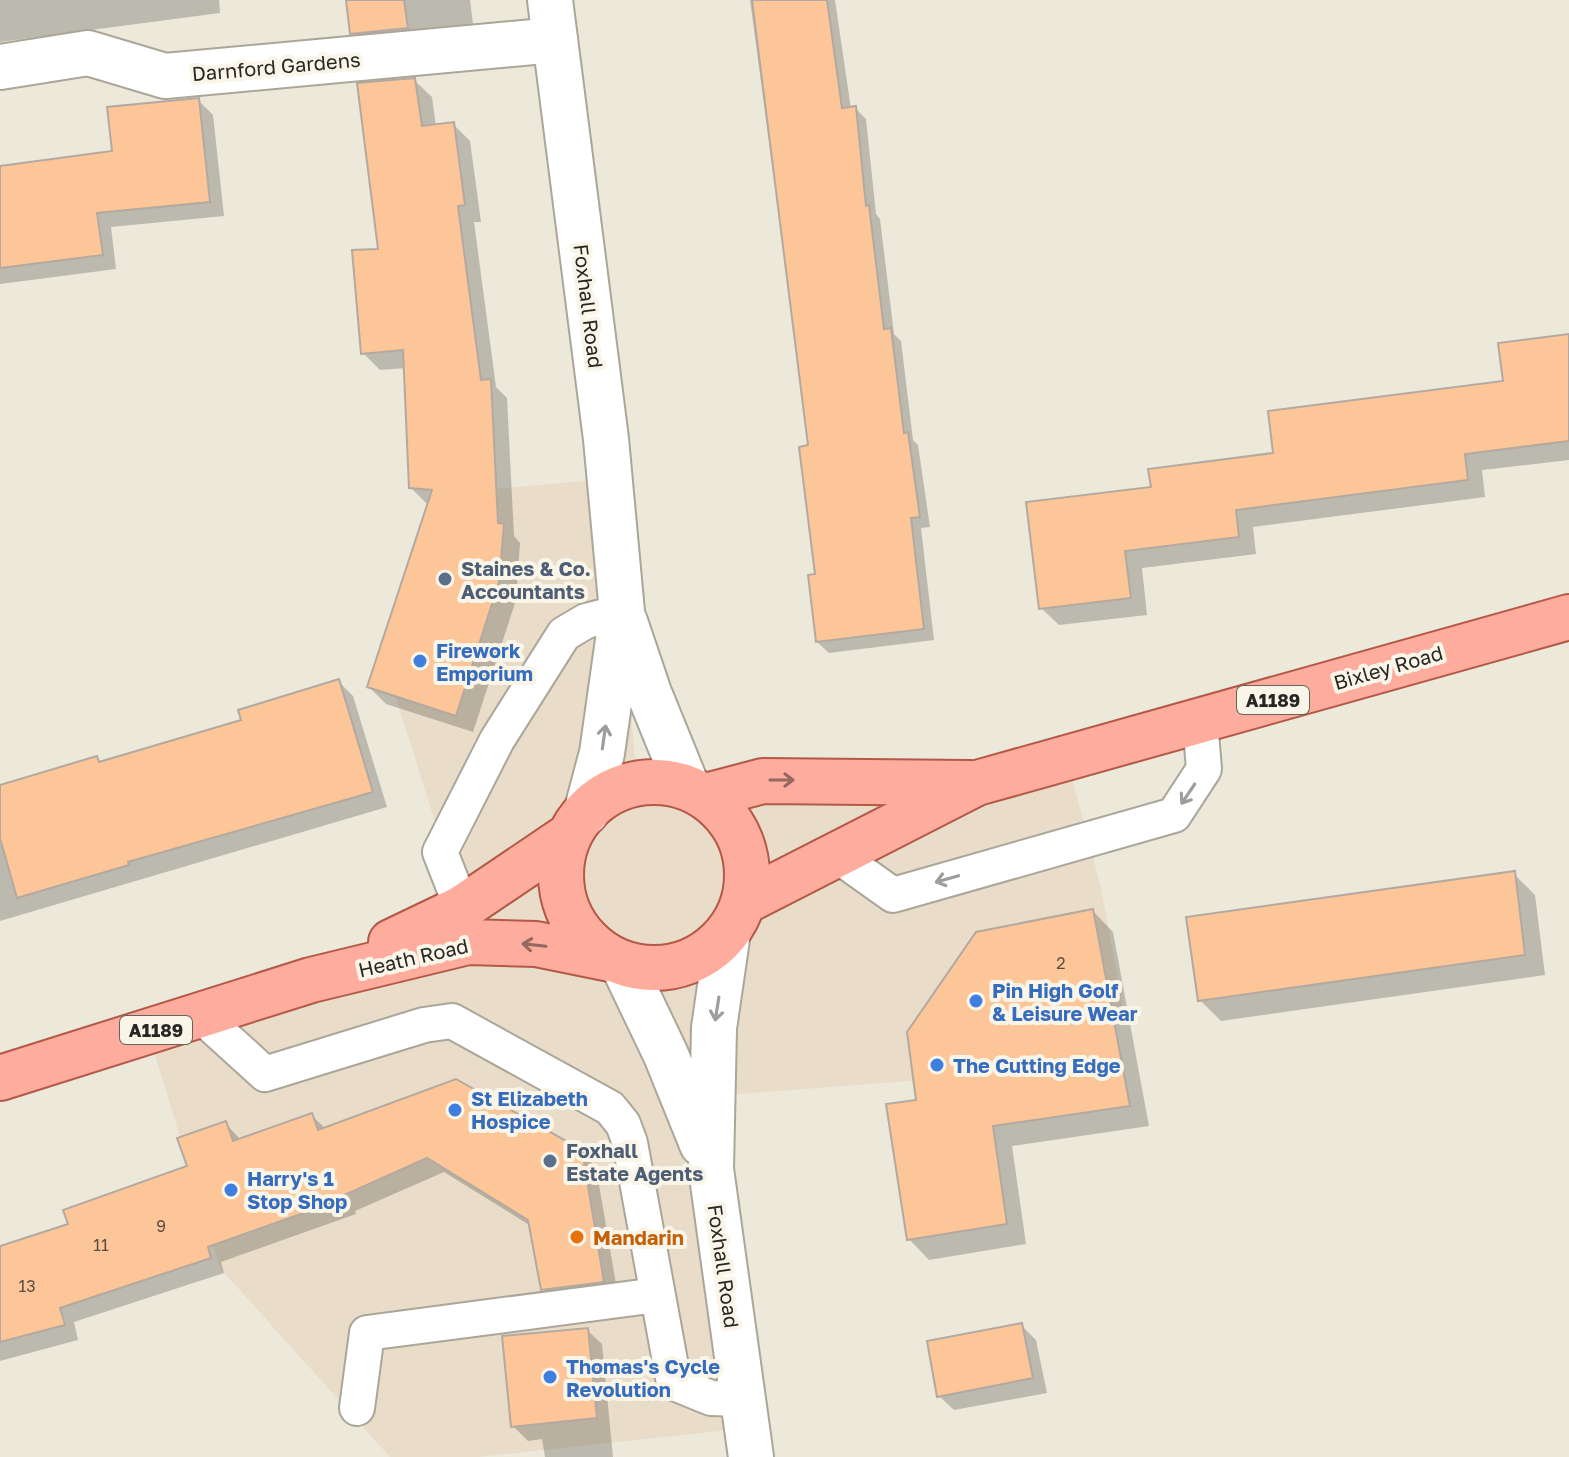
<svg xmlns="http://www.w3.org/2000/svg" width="1569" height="1457" viewBox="0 0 1569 1457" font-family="'Golos Text',sans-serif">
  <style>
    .commercial { fill: #e9dcc8 }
    .shadow { fill: #0003 }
    .building { fill: #fcc698; stroke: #b4a9a0; stroke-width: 2 }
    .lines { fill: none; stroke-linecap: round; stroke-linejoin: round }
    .service-casing { stroke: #aaa699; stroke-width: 38 }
    .minor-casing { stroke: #aaa699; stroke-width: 48 }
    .tertiary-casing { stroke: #aaa699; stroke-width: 48 }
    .primary-casing { stroke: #b35947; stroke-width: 48 }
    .service { stroke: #fff; stroke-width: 34 }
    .minor { stroke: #fff; stroke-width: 44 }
    .tertiary { stroke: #fff; stroke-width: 44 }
    .primary { stroke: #feac9d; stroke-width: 44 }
    .oneway { stroke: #9e9d9c }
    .oneway2 { stroke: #936960 }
    .service-dot { fill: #5c6f8a; stroke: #f9f5e8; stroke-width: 3 }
    .shop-dot { fill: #3f7fe0; stroke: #f9f5e8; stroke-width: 3 }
    .food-dot { fill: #e8710a; stroke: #f9f5e8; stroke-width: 3 }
    .labels { text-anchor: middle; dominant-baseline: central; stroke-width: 8; stroke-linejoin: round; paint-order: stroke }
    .number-label { font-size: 16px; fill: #5d4e40 }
    .shield { fill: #f9f5e8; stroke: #67645d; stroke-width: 2 }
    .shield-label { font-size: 18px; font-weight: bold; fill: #282622 }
    .street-label { font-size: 20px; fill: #282622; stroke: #f9f5e8 }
    .service-label { font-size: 20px; font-weight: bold; fill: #4e5e75; stroke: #f9f5e8; text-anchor: start }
    .shop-label { font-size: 20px; font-weight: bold; fill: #366cbe; stroke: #f9f5e8; text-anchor: start }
    .food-label { font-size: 20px; font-weight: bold; fill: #c56008; stroke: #f9f5e8; text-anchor: start }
  </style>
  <rect width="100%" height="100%" fill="#ece8da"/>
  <path class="commercial" d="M 609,479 L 637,780 L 1067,759 L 1100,884 L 1123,1006 L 1060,1019 L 1062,1069 L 701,1097 L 747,1428 L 477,1457 L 390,1457 L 220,1268 L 148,1032 L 462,908 L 379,643 L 457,492 Z"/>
  <path class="shadow" d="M 0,0 L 219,0 L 220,13 L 0,42 Z
    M 348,0 L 470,0 L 474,32 L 371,52 L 352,33 Z
    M 750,0 L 835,0 L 851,109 L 855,108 L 866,119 L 876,214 L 880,219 L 894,334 L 901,341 L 913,440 L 918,445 L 930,527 L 921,528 L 934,640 L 829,653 L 817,642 L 810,447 Z
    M 414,80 L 432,97 L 436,126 L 453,124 L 470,141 L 481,222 L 474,222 L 496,387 L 507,398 L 514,536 L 520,543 L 516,600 L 473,732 L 386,704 L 369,687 L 429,506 L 411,488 L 406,368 L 380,370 L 363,353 Z
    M 198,100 L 213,115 L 224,216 L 111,227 L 116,269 L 0,284 L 0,168 L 115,153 Z
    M 1569,336 L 1569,460 L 1482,470 L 1485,497 L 1253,527 L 1256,554 L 1142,568 L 1147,615 L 1059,625 L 1041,608 L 1153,489 L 1505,383 Z
    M 338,681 L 353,696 L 387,807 L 0,921 L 0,787 L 96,758 L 102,763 L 244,722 Z
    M 1514,874 L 1535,895 L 1545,975 L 1221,1021 L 1200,1000 Z
    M 1093,911 L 1113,932 L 1149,1126 L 1012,1146 L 1026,1244 L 929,1260 L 909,1239 L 918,1101 Z
    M 311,1115 L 326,1129 L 581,1152 L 596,1167 L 618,1296 L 558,1304 L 543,1289 L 531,1226 L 444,1172 L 355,1211 L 356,1214 L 221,1262 L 224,1273 L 74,1322 L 78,1340 L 0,1361 L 0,1248 L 70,1225 L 190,1168 L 225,1123 L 241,1140 Z
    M 1021,1325 L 1036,1340 L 1047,1393 L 954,1410 L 939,1396 Z
    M 587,1330 L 602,1344 L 613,1457 L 545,1457 L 542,1439 L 528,1441 L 513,1426 Z"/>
  <path class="building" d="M 346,0 L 404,0 L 408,28 L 350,34 Z
    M 752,0 L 827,0 L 842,108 L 856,106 L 866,206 L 869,205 L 884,329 L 891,328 L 904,433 L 908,432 L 920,517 L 911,518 L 924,629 L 816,642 L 808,575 L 815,574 L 799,447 L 808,445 Z
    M 415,78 L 422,126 L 454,122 L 465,205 L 458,206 L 481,380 L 491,379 L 498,523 L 504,524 L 499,582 L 456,716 L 367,687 L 432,490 L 409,488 L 403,350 L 361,354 L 352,250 L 378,249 L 357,83 Z
    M 199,98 L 210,202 L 97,213 L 103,255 L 0,268 L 0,166 L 112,151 L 107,107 Z
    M 1569,334 L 1569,441 L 1465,454 L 1468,480 L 1236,510 L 1239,537 L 1125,551 L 1131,598 L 1039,609 L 1026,502 L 1151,487 L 1148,469 L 1273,453 L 1268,411 L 1503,381 L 1498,343 Z
    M 339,679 L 373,792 L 128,862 L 129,865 L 17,898 L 0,838 L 0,785 L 97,756 L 99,762 L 241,720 L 238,710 Z
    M 1515,871 L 1525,955 L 1198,1001 L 1186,917 Z
    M 1093,909 L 1130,1106 L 993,1126 L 1007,1224 L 907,1240 L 886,1104 L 916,1100 L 907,1032 L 976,932 Z
    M 456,1079 L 582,1150 L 604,1282 L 541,1290 L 528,1220 L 427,1158 L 342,1196 L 343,1199 L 208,1247 L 211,1258 L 60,1308 L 65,1325 L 0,1342 L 0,1246 L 68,1224 L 63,1210 L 187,1166 L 177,1138 L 226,1121 L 233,1141 L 312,1113 L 318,1130 Z
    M 1022,1323 L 1033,1378 L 937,1397 L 927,1341 Z
    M 588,1328 L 597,1418 L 511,1427 L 502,1336 Z"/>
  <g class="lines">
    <defs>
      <path id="service" d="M 834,853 L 893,895 L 1174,815 L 1204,769 L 1200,721
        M 462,908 L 440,852 L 497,740 L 564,634 L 586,621 L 622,612
        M 200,1015 L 265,1074 L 424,1025 L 452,1021 L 610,1108 L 623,1124 L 630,1143 L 674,1383 L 711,1398 L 742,1399
        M 357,1408 L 367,1333 L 657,1295"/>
      <path id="minor" d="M 0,67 L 88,53 L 165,76 L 555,40"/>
      <path id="tertiary" d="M 550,0 L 606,439 L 622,612 L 602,753 L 586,813
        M 625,622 L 649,693 L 686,784
        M 728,932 L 714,1028 L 711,1169 L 751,1457
        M 622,963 L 666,1055 L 702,1144"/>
      <path id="primary" d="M561 875a93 93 0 1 1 186 0a93 93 0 1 1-186 0Z
        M 706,796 L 763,781 L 970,783
        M 744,902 L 977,783 L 1569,617
        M 391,942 L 462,908 L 570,835
        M 0,1078 L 311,980 L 468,942 L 536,944 L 610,959"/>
    </defs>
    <use href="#service" class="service-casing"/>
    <use href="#minor" class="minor-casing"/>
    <use href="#tertiary" class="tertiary-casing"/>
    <use href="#primary" class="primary-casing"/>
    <use href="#service" class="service"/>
    <use href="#minor" class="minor"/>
    <use href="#tertiary" class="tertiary"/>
    <use href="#primary" class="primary"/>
  </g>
  <defs><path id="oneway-shaft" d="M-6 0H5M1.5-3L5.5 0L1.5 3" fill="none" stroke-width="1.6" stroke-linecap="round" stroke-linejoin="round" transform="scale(2)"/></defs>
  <g class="oneway">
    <use href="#oneway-shaft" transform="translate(604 737) rotate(-82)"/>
    <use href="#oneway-shaft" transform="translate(1188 794) rotate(124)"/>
    <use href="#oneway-shaft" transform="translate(947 879) rotate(164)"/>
    <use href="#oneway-shaft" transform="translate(717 1009) rotate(99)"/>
  </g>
  <g class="oneway2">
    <use href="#oneway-shaft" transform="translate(782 780)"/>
    <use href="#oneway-shaft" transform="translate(534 945) rotate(-174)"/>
  </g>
  <g class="service-dot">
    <circle cx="445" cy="579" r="8"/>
    <circle cx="550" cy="1161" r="8"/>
  </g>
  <g class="shop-dot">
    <circle cx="420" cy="661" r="8"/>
    <circle cx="976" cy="1001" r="8"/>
    <circle cx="937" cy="1065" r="8"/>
    <circle cx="455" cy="1110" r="8"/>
    <circle cx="231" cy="1190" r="8"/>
    <circle cx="550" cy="1377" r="8"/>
  </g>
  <circle class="food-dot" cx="577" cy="1237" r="8"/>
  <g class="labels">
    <g class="number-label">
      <text x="1061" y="963">2</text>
      <text x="161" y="1226">9</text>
      <text x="101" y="1245">11</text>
      <text x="27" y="1286">13</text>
    </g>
    <g class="shield">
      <rect x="1237" y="686" width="72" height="28" rx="6"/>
      <rect x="120" y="1016" width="72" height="28" rx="6"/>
    </g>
    <g class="shield-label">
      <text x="1273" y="700">A1189</text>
      <text x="156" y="1030">A1189</text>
    </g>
    <g class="street-label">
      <text transform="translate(276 66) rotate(-5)">Darnford Gardens</text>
      <text transform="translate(589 306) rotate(83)">Foxhall Road</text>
      <text transform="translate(1388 667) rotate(-16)">Bixley Road</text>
      <text transform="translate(413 957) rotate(-13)">Heath Road</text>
      <text transform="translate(724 1266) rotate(82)">Foxhall Road</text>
    </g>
    <g class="service-label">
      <text x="461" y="568">Staines &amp; Co.<tspan x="461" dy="23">Accountants</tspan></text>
      <text x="566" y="1150">Foxhall<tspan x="566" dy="23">Estate Agents</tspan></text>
    </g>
    <g class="shop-label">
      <text x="436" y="650">Firework<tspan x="436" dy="23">Emporium</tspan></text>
      <text x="992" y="990">Pin High Golf<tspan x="992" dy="23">&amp; Leisure Wear</tspan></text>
      <text x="953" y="1065">The Cutting Edge</text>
      <text x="471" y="1098">St Elizabeth<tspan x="471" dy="23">Hospice</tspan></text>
      <text x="247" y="1178">Harry's 1<tspan x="247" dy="23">Stop Shop</tspan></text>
      <text x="566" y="1366">Thomas's Cycle<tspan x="566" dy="23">Revolution</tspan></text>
    </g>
    <g class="food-label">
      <text x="593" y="1237">Mandarin</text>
    </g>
  </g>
</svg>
